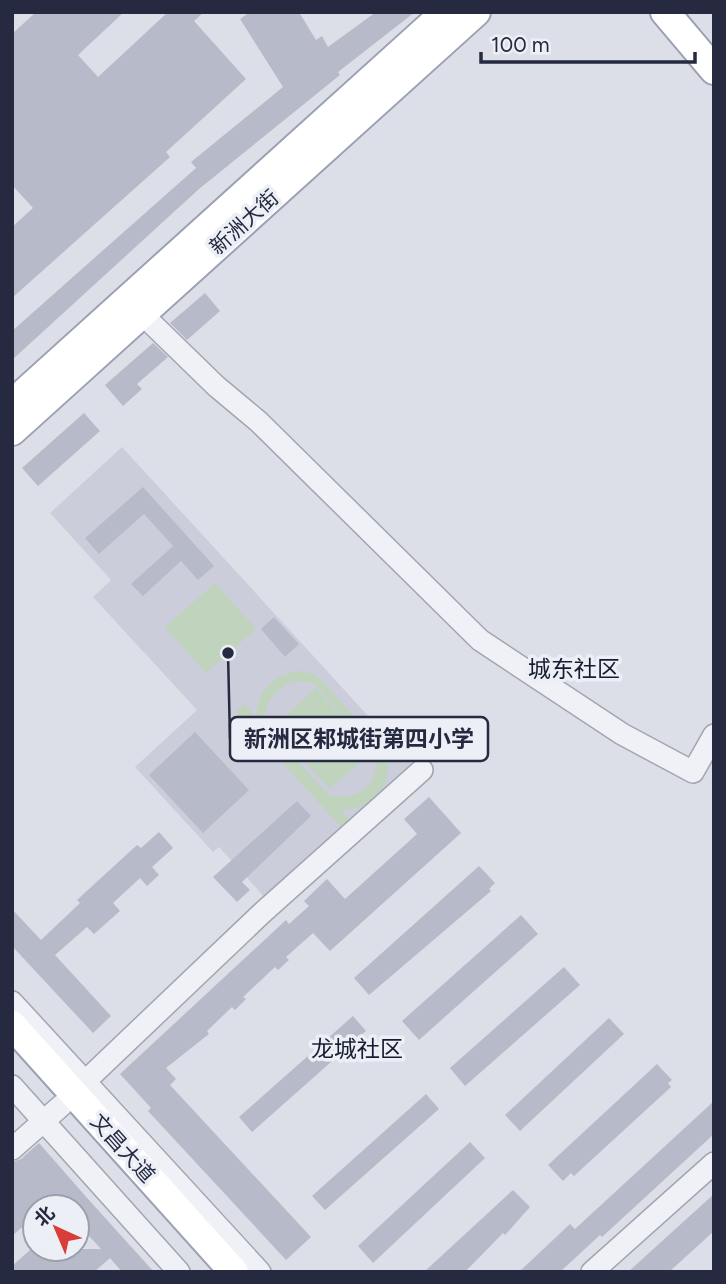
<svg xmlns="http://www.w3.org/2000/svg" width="726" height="1284" viewBox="0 0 726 1284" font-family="Figtree,'Noto Sans SC',sans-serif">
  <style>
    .built { fill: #cbceda }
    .garden { fill: #bfd3bd; fill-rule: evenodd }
    .building { fill: #b7bac8 }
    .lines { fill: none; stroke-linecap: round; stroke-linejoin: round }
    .minor-casing { stroke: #a2a5b2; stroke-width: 24 }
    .major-casing { stroke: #9ba1b5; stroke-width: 32 }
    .minor { stroke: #f0f1f6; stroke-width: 21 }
    .major { stroke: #fff; stroke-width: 28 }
    .labels { text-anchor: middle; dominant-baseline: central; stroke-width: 7; stroke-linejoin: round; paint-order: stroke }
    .street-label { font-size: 21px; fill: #252a40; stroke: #eceff6 }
    .neighbourhood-label { font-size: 23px; fill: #181c30; stroke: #eceff6 }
    .leader { fill: none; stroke: #252a40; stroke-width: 2.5 }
    .callout-dot { fill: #252a40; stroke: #eceff6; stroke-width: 2.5 }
    .callout { fill: #eceff6; stroke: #252a40; stroke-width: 2.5 }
    .callout-label { font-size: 23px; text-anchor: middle; font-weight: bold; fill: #252a40 }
  </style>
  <rect width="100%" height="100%" fill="#dddfe8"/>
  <path class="built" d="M 122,447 L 415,767 L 268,901 L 219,847 L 213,852 L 135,767 L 197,710 L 93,597 L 111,580 L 50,513 Z"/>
  <path class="garden" d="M 215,583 L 256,629 L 206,673 L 165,627 Z
    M 300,671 L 316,675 L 386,751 C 395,782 374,810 341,810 L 350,820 L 342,828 L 236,712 L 244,704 L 256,717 C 257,691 274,673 300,671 ZM 297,681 L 314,683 L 375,751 C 383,781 358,804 328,794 L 266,727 C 262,704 275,687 297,681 Z
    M 316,688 L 373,750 L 330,789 L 273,727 Z"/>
  <path class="building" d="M 36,12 L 124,12 L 78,55 L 98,77 L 168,12 L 204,12 L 194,21 L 246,79 L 166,152 L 170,157 L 12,298 L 12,227 L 33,208 L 12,185 L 12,34 Z
    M 250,12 L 299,12 L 316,40 L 322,36 L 328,47 L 376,12 L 415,12 L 338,72 L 340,75 L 199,189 L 12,360 L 12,331 L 196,168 L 191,162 L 283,87 L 240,19 Z
    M 205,293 L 220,311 L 187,340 L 170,323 Z
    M 153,343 L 168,357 L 137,384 L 142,389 L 123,406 L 105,385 Z
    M 84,413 L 100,431 L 38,486 L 22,468 Z
    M 143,487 L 214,566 L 198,580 L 181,561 L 143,596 L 131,584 L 173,546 L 144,514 L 99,554 L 85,538 Z
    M 274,617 L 299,644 L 285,657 L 261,629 Z
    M 195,732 L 249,790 L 203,833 L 149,775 Z
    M 429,797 L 461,833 L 330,951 L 313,933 L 286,957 L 289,960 L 278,970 L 275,967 L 243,997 L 246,999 L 235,1010 L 232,1007 L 207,1031 L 209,1034 L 166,1068 L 176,1079 L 170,1085 L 311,1237 L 286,1260 L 148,1111 L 151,1108 L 120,1074 L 286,920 L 289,924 L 309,906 L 304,901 L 327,879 L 345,899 L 417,834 L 404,819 Z
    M 297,801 L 311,816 L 242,882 L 250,890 L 237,902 L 213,877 Z
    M 159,832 L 173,848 L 152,867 L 159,875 L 147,886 L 140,878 L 113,903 L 120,911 L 94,934 L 87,927 L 55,955 L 111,1016 L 93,1033 L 12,946 L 12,909 L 41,940 L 80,903 L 77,900 L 137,845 L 141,848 Z
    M 479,866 L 495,883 L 489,889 L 491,891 L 369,995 L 354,978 Z
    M 521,915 L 538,934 L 419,1040 L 402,1021 Z
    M 564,967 L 580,985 L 465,1086 L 450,1068 Z
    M 353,1016 L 366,1031 L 252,1132 L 239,1117 Z
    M 609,1018 L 624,1034 L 520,1131 L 505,1115 Z
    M 657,1064 L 672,1080 L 668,1083 L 671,1087 L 574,1176 L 571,1173 L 563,1181 L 548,1165 Z
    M 426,1094 L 439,1109 L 325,1210 L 312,1196 Z
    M 714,1101 L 714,1134 L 602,1237 L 600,1235 L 560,1272 L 519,1272 L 570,1224 L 575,1229 Z
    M 470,1142 L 485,1158 L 373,1263 L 358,1246 Z
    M 39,1143 L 88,1199 L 154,1272 L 122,1272 L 110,1258 L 94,1272 L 12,1272 L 12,1266 L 31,1249 L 101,1249 L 77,1223 L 77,1207 L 58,1207 L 52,1200 L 45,1207 L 35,1207 L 35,1216 L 12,1236 L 12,1162 L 21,1159 Z
    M 513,1190 L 530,1207 L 505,1235 L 503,1233 L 465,1272 L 424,1272 Z
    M 714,1194 L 714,1231 L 669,1272 L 628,1272 Z"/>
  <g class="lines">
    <defs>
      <path id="minor" d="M 142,314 L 216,386 L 259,422 L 480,640 L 622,734 L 693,772 L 714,735
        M 12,1002 L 260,1272
        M 12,1086 L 179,1272
        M 73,1093 L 262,913 L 422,770
        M 12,1149 L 62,1105
        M 592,1272 L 714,1163"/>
      <path id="major" d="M 665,12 L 714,70
        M 12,404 L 446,12
        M 12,431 L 476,12
        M 12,1025 L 234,1272"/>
    </defs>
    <use href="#minor" class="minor-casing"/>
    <use href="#major" class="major-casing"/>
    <use href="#minor" class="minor"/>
    <use href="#major" class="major"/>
  </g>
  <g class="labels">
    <g class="street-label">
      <text transform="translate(244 222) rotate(-42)">新洲大街</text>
      <text transform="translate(123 1148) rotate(48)">文昌大道</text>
    </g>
    <g class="neighbourhood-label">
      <text x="574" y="669">城东社区</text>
      <text x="357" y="1049">龙城社区</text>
    </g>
  </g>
  <path class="leader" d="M228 653L230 739"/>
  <circle class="callout-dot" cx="228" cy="653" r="7"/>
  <rect class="callout" x="230" y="717" width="258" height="44" rx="7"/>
  <g class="callout-label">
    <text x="359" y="747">新洲区邾城街第四小学</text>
  </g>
  <rect width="726" height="1284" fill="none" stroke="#252a40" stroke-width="28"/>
  <g transform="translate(56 1228) rotate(316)"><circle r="33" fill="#eceff6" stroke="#9ca0ad" stroke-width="2"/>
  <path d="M0-5L12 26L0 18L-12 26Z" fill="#d83d37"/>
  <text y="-10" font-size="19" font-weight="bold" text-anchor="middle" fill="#252a40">北</text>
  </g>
  <path d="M481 52v10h214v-10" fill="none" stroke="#252a40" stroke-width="3.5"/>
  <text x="491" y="52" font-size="21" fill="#252a40" stroke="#eceff6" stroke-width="5" paint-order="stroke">100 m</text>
</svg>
